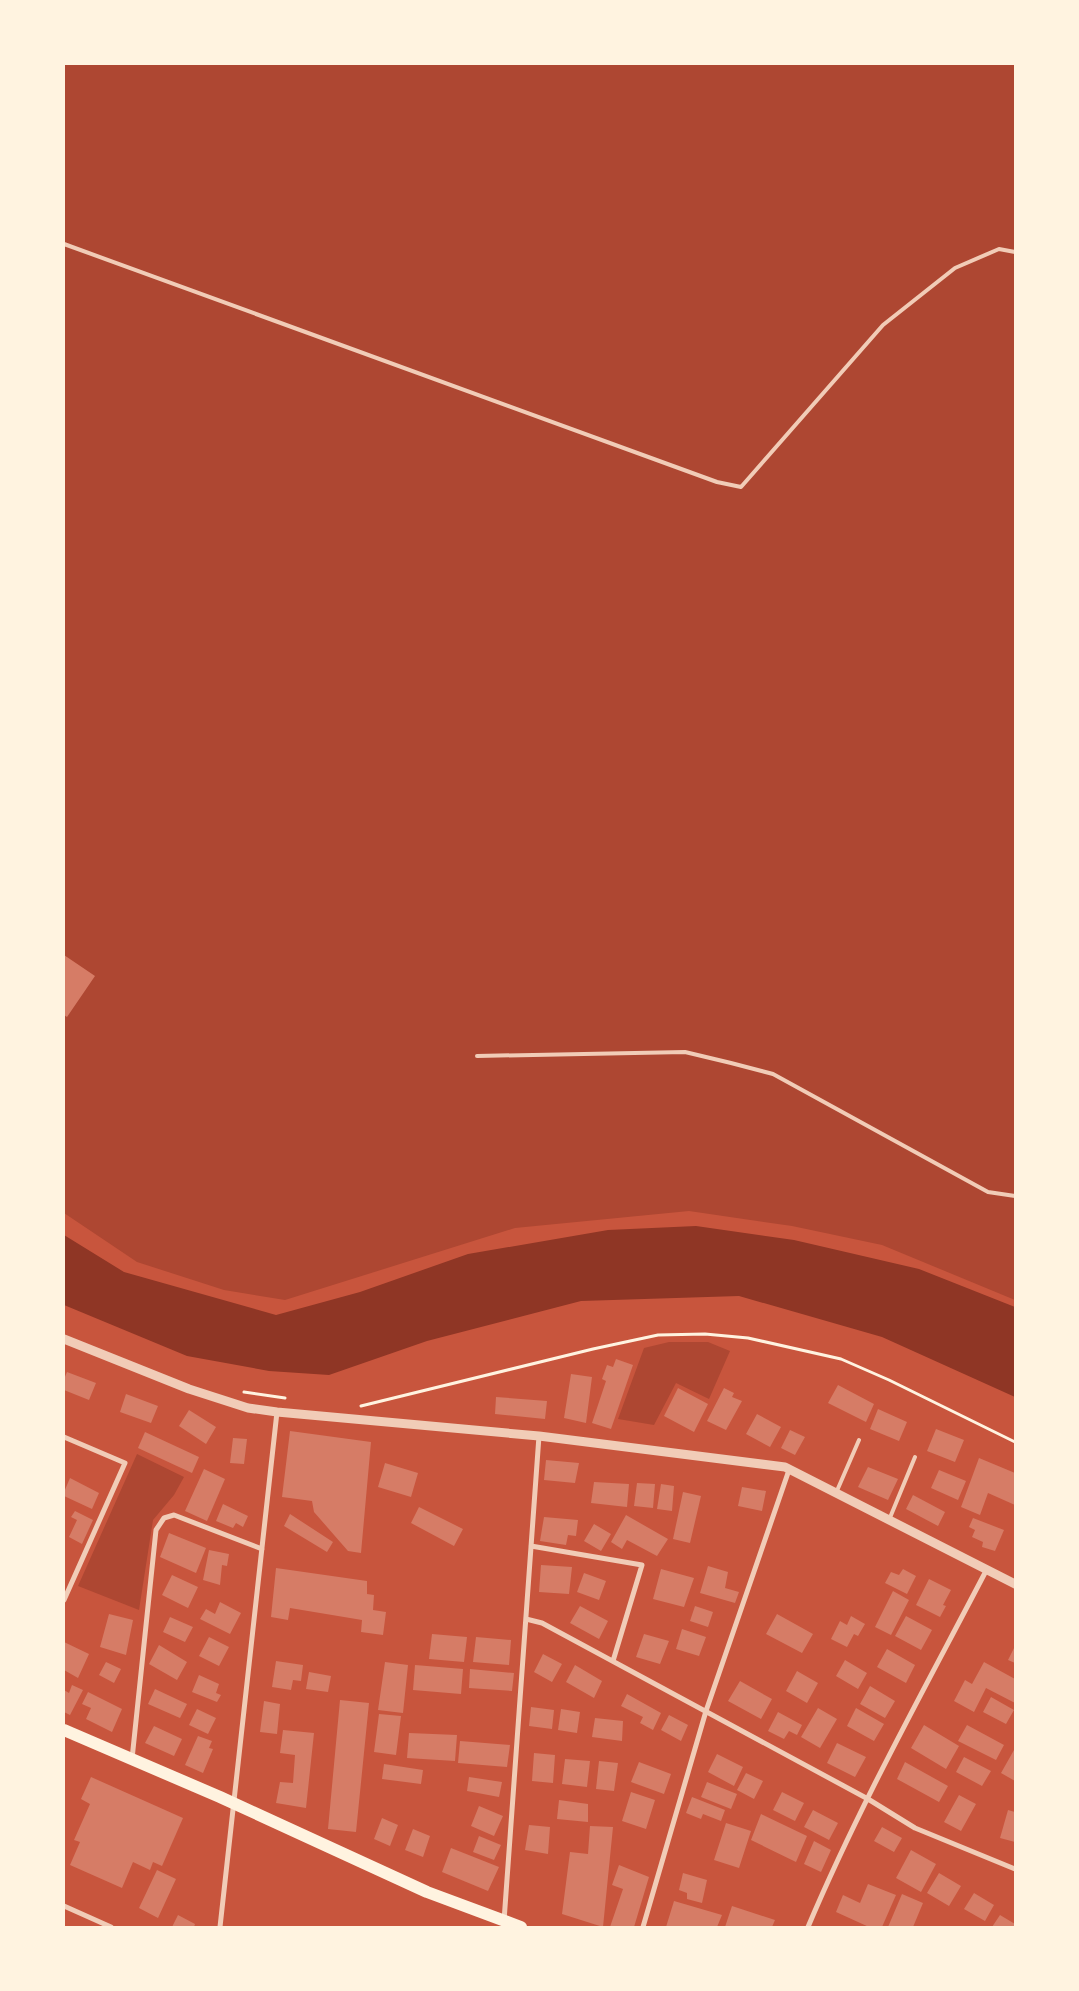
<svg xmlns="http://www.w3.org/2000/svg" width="1079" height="1991" viewBox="0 0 1079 1991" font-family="'PT Serif',serif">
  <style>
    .green { fill: #ae4732 }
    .water { fill: #8f3625 }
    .building { fill: #d67c66 }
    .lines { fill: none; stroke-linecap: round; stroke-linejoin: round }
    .path { stroke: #fff3e0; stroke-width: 3 }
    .service { stroke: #f1ccb7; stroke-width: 4 }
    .minor { stroke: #f1ccb7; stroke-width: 5 }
    .tertiary { stroke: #f1ccb7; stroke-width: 9 }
    .primary { stroke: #fff3e0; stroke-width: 12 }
  </style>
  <rect width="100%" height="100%" fill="#c8553d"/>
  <path class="green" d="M 64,64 L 1015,64 L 1015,1300 L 882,1245 L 792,1226 L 689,1211 L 515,1228 L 285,1300 L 224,1290 L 137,1262 L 64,1213 Z
    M 669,1342 L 708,1342 L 730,1351 L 709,1399 L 676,1383 L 654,1425 L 618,1419 L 644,1348 Z
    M 137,1454 L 184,1477 L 174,1495 L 153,1520 L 139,1610 L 78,1586 Z"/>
  <path class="water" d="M 696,1226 L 794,1240 L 919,1269 L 1015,1307 L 1015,1397 L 882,1337 L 739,1296 L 581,1301 L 427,1341 L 329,1375 L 269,1371 L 187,1356 L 64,1305 L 64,1235 L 124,1272 L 276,1315 L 360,1292 L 468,1254 L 608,1230 Z"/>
  <path class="building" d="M 64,955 L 95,976 L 67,1017 L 64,1015 Z
    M 616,1359 L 633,1365 L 611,1429 L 592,1423 L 606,1381 L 602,1379 L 607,1365 L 613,1367 Z
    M 67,1372 L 96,1383 L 89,1400 L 64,1390 L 64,1379 Z
    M 571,1374 L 592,1377 L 586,1423 L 564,1418 Z
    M 838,1385 L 874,1404 L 866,1422 L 828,1403 Z
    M 678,1388 L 708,1404 L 694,1432 L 664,1416 Z
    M 724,1388 L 734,1393 L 732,1397 L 742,1401 L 726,1430 L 707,1421 Z
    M 126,1394 L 158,1406 L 151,1423 L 120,1412 Z
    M 496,1397 L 547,1401 L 545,1419 L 495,1414 Z
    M 878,1409 L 907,1422 L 899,1441 L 870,1429 Z
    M 189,1410 L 216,1427 L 206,1444 L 179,1426 Z
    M 757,1414 L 781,1427 L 770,1447 L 746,1434 Z
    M 936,1429 L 964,1440 L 955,1462 L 927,1451 Z
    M 790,1430 L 805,1437 L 795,1455 L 781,1448 Z
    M 290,1431 L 371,1442 L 361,1553 L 348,1551 L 314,1512 L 312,1501 L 282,1497 Z
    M 145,1432 L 199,1457 L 192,1473 L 138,1448 Z
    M 233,1438 L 247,1439 L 244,1464 L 230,1463 Z
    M 979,1458 L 1015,1473 L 1015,1505 L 988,1493 L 980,1515 L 961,1507 Z
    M 546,1460 L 579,1463 L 575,1483 L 544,1480 Z
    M 385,1463 L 418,1473 L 411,1497 L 378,1487 Z
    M 868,1467 L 898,1479 L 888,1500 L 858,1487 Z
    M 204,1469 L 225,1479 L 207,1521 L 185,1511 Z
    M 939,1470 L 966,1481 L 958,1500 L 931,1488 Z
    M 70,1478 L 99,1493 L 92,1509 L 64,1496 L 64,1492 Z
    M 594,1482 L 629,1484 L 627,1507 L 591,1503 Z
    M 637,1483 L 655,1484 L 653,1508 L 634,1506 Z
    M 661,1484 L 674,1486 L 672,1511 L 657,1509 Z
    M 742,1487 L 766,1491 L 762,1511 L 738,1506 Z
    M 683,1492 L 701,1496 L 690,1543 L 673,1539 Z
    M 913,1495 L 945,1512 L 938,1526 L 906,1509 Z
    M 223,1504 L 248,1516 L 243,1527 L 236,1523 L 233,1528 L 216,1521 Z
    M 419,1507 L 463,1529 L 454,1546 L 411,1523 Z
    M 75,1511 L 93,1520 L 82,1544 L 69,1537 L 77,1520 L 71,1517 Z
    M 290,1514 L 333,1542 L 327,1552 L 284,1526 Z
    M 626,1515 L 668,1539 L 657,1556 L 627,1540 L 622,1549 L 611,1542 Z
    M 544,1517 L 578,1520 L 576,1536 L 568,1535 L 566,1545 L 540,1541 Z
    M 973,1518 L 1004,1530 L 995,1551 L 982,1547 L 983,1542 L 972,1537 L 975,1530 L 969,1527 Z
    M 594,1524 L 611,1534 L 601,1551 L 584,1541 Z
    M 169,1533 L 206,1548 L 196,1573 L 160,1557 Z
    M 209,1550 L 229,1554 L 227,1566 L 222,1565 L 220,1585 L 203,1580 Z
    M 541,1565 L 572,1567 L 569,1594 L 539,1592 Z
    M 708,1566 L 728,1572 L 725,1588 L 739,1592 L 735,1603 L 700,1593 Z
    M 276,1568 L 367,1581 L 367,1594 L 374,1595 L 373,1610 L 386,1612 L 383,1635 L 361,1632 L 362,1620 L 290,1608 L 288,1620 L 271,1617 Z
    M 661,1569 L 694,1578 L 684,1607 L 653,1599 Z
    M 903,1569 L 916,1576 L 907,1594 L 885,1583 L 891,1572 L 899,1575 Z
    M 584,1573 L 606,1581 L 599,1600 L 577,1592 Z
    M 172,1575 L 198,1587 L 188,1608 L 162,1595 Z
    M 929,1579 L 951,1590 L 943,1605 L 946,1606 L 940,1617 L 916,1605 Z
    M 893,1591 L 909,1600 L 891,1635 L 875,1627 Z
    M 220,1602 L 241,1613 L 230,1634 L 200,1619 L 206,1609 L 215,1614 Z
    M 580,1606 L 608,1621 L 599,1639 L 570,1623 Z
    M 695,1606 L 713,1612 L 708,1627 L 690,1621 Z
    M 109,1614 L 133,1620 L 126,1655 L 100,1647 Z
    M 777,1614 L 813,1634 L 802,1653 L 766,1634 Z
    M 851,1616 L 865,1624 L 858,1636 L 854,1634 L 847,1647 L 831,1639 L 840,1621 L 847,1625 Z
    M 906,1616 L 932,1630 L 921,1650 L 895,1636 Z
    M 170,1617 L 193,1627 L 185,1642 L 163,1632 Z
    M 682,1629 L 706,1637 L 699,1656 L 676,1649 Z
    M 432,1634 L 467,1637 L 464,1662 L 429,1659 Z
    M 644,1634 L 669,1641 L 660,1664 L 636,1657 Z
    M 209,1637 L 229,1647 L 219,1666 L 199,1656 Z
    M 476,1637 L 511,1640 L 509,1665 L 473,1662 Z
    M 64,1642 L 89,1654 L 78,1678 L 64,1670 Z
    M 159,1645 L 187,1662 L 177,1680 L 149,1664 Z
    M 1015,1646 L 1015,1663 L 1008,1660 Z
    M 887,1649 L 915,1665 L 906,1683 L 877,1667 Z
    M 543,1654 L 562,1664 L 552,1682 L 534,1672 Z
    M 845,1660 L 867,1673 L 858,1689 L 836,1676 Z
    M 276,1661 L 303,1665 L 301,1681 L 293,1680 L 291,1690 L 272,1687 Z
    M 106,1662 L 121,1669 L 114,1683 L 99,1675 Z
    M 385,1662 L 408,1665 L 403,1713 L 378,1710 Z
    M 984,1662 L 1015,1679 L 1015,1703 L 986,1688 L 974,1712 L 954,1701 L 965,1680 L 972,1684 Z
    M 415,1665 L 463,1669 L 461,1694 L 413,1690 Z
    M 575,1665 L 602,1681 L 594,1698 L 566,1682 Z
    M 470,1669 L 514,1673 L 512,1691 L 469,1688 Z
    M 797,1671 L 818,1683 L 807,1703 L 786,1691 Z
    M 309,1672 L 331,1676 L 328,1692 L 306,1689 Z
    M 199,1675 L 219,1684 L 216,1693 L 221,1695 L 217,1702 L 192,1692 Z
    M 740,1681 L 772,1699 L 761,1719 L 728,1701 Z
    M 72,1685 L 83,1690 L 70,1715 L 64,1712 L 64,1690 L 69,1693 Z
    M 870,1686 L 895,1701 L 885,1718 L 860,1704 Z
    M 155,1689 L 187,1704 L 180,1718 L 148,1704 Z
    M 88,1692 L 122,1709 L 112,1732 L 86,1719 L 91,1708 L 82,1704 Z
    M 627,1694 L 661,1713 L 653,1730 L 640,1723 L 643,1717 L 621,1706 Z
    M 991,1697 L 1014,1710 L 1006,1724 L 983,1712 Z
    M 340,1700 L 369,1703 L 356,1832 L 328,1829 Z
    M 264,1701 L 280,1704 L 277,1734 L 260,1732 Z
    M 531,1707 L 554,1710 L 552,1729 L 529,1726 Z
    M 818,1708 L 837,1719 L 820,1748 L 801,1737 Z
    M 856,1708 L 884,1724 L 874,1741 L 847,1726 Z
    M 197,1709 L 216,1718 L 208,1734 L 189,1725 Z
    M 561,1709 L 580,1712 L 577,1733 L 558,1730 Z
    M 778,1712 L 802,1725 L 797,1735 L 789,1731 L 784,1739 L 768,1731 Z
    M 379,1714 L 401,1716 L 396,1755 L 374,1752 Z
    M 669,1715 L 688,1725 L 681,1741 L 661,1730 Z
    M 595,1718 L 623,1721 L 622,1741 L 592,1737 Z
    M 924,1725 L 959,1746 L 946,1769 L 911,1748 Z
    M 967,1725 L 1004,1745 L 996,1760 L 958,1741 Z
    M 154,1726 L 182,1739 L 174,1756 L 145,1743 Z
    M 283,1730 L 314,1733 L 306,1808 L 276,1803 L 280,1782 L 293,1783 L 295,1755 L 280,1753 Z
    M 409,1733 L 457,1735 L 455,1761 L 407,1758 Z
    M 198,1736 L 212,1741 L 209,1748 L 213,1749 L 203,1773 L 185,1765 Z
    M 460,1741 L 510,1745 L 507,1767 L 458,1763 Z
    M 837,1743 L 866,1757 L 855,1777 L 827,1763 Z
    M 1014,1750 L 1015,1751 L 1015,1781 L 1001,1773 Z
    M 534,1753 L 555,1755 L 553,1783 L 532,1781 Z
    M 717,1754 L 743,1767 L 734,1786 L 708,1772 Z
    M 964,1757 L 991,1771 L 982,1786 L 956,1772 Z
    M 565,1759 L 590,1761 L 587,1787 L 562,1784 Z
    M 599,1761 L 618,1763 L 614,1791 L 596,1789 Z
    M 639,1762 L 671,1774 L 664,1794 L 631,1782 Z
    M 905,1762 L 948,1786 L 939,1802 L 897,1779 Z
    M 384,1764 L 423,1770 L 421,1784 L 382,1779 Z
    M 746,1773 L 763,1781 L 754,1799 L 737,1790 Z
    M 91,1777 L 183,1818 L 162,1866 L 153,1862 L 150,1870 L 133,1862 L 122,1888 L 70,1865 L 80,1842 L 74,1840 L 90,1804 L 81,1799 Z
    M 469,1777 L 502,1782 L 499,1797 L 467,1791 Z
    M 707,1782 L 737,1794 L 731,1809 L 701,1797 Z
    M 631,1792 L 655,1800 L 646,1829 L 622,1821 Z
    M 782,1792 L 804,1803 L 795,1821 L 773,1810 Z
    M 959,1795 L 976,1804 L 961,1831 L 944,1822 Z
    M 692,1797 L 725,1810 L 721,1821 L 703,1814 L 701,1819 L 686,1813 Z
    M 559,1800 L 588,1804 L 588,1822 L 557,1819 Z
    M 479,1806 L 503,1816 L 494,1836 L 471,1826 Z
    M 813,1810 L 838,1823 L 829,1840 L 804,1827 Z
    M 1008,1810 L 1015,1812 L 1015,1842 L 1000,1838 Z
    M 761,1814 L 807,1836 L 796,1862 L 751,1840 Z
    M 382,1818 L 398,1825 L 390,1846 L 374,1839 Z
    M 726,1823 L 751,1831 L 739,1868 L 714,1860 Z
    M 529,1825 L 550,1827 L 548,1854 L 525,1850 Z
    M 590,1826 L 613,1827 L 603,1927 L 562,1914 L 570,1852 L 588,1854 Z
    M 882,1827 L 902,1838 L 894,1852 L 874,1841 Z
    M 413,1829 L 430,1836 L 423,1857 L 405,1850 Z
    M 479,1836 L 501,1845 L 494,1860 L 473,1852 Z
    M 814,1841 L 831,1850 L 821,1872 L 804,1864 Z
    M 451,1848 L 499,1867 L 488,1891 L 442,1872 Z
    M 911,1850 L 936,1864 L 921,1892 L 896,1878 Z
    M 619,1865 L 649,1877 L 634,1927 L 610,1927 L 623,1889 L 612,1885 Z
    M 157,1870 L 176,1879 L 158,1918 L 139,1908 Z
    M 683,1873 L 707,1880 L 702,1903 L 687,1899 L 687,1893 L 679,1890 Z
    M 939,1873 L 961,1886 L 949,1906 L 927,1893 Z
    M 868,1884 L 896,1895 L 882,1927 L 869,1927 L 836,1912 L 843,1895 L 860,1903 Z
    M 974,1893 L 994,1905 L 985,1921 L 964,1909 Z
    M 902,1894 L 923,1903 L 913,1927 L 888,1927 Z
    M 674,1901 L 722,1915 L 717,1927 L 666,1927 Z
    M 732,1906 L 775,1920 L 772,1927 L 725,1927 Z
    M 178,1915 L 195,1924 L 194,1927 L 172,1927 Z
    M 1000,1915 L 1015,1924 L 1015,1927 L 992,1927 Z"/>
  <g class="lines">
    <path class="path" d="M 244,1392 L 285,1398
      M 361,1406 L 593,1349 L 658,1335 L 705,1334 L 748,1338 L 841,1359 L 889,1380 L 1015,1442"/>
    <path class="service" d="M 64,244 L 717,482 L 741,487 L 883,325 L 955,268 L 999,249 L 1015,252
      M 477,1056 L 685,1052 L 731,1063 L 773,1074 L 988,1192 L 1015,1196
      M 836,1493 L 859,1440
      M 889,1520 L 915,1457"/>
    <path class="minor" d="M 64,1437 L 125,1463 L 64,1600
      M 531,1546 L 642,1565 L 613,1661
      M 526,1619 L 542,1623 L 868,1799 L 915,1828 L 1015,1869
      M 132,1759 L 156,1530 L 164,1518 L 174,1515 L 262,1549
      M 64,1906 L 111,1927
      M 504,1921 L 539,1436
      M 220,1927 L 277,1412
      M 643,1927 L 706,1711 L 789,1470
      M 808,1927 C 860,1804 925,1688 987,1569"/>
    <path class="tertiary" d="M 64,1339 L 189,1389 L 248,1408 L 277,1412 L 539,1436 L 785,1467 L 1015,1584"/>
    <path class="primary" d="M 64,1730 L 220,1797 L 427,1892 L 521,1927"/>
  </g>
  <rect width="1079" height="1991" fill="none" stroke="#fff3e0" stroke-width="130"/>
</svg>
